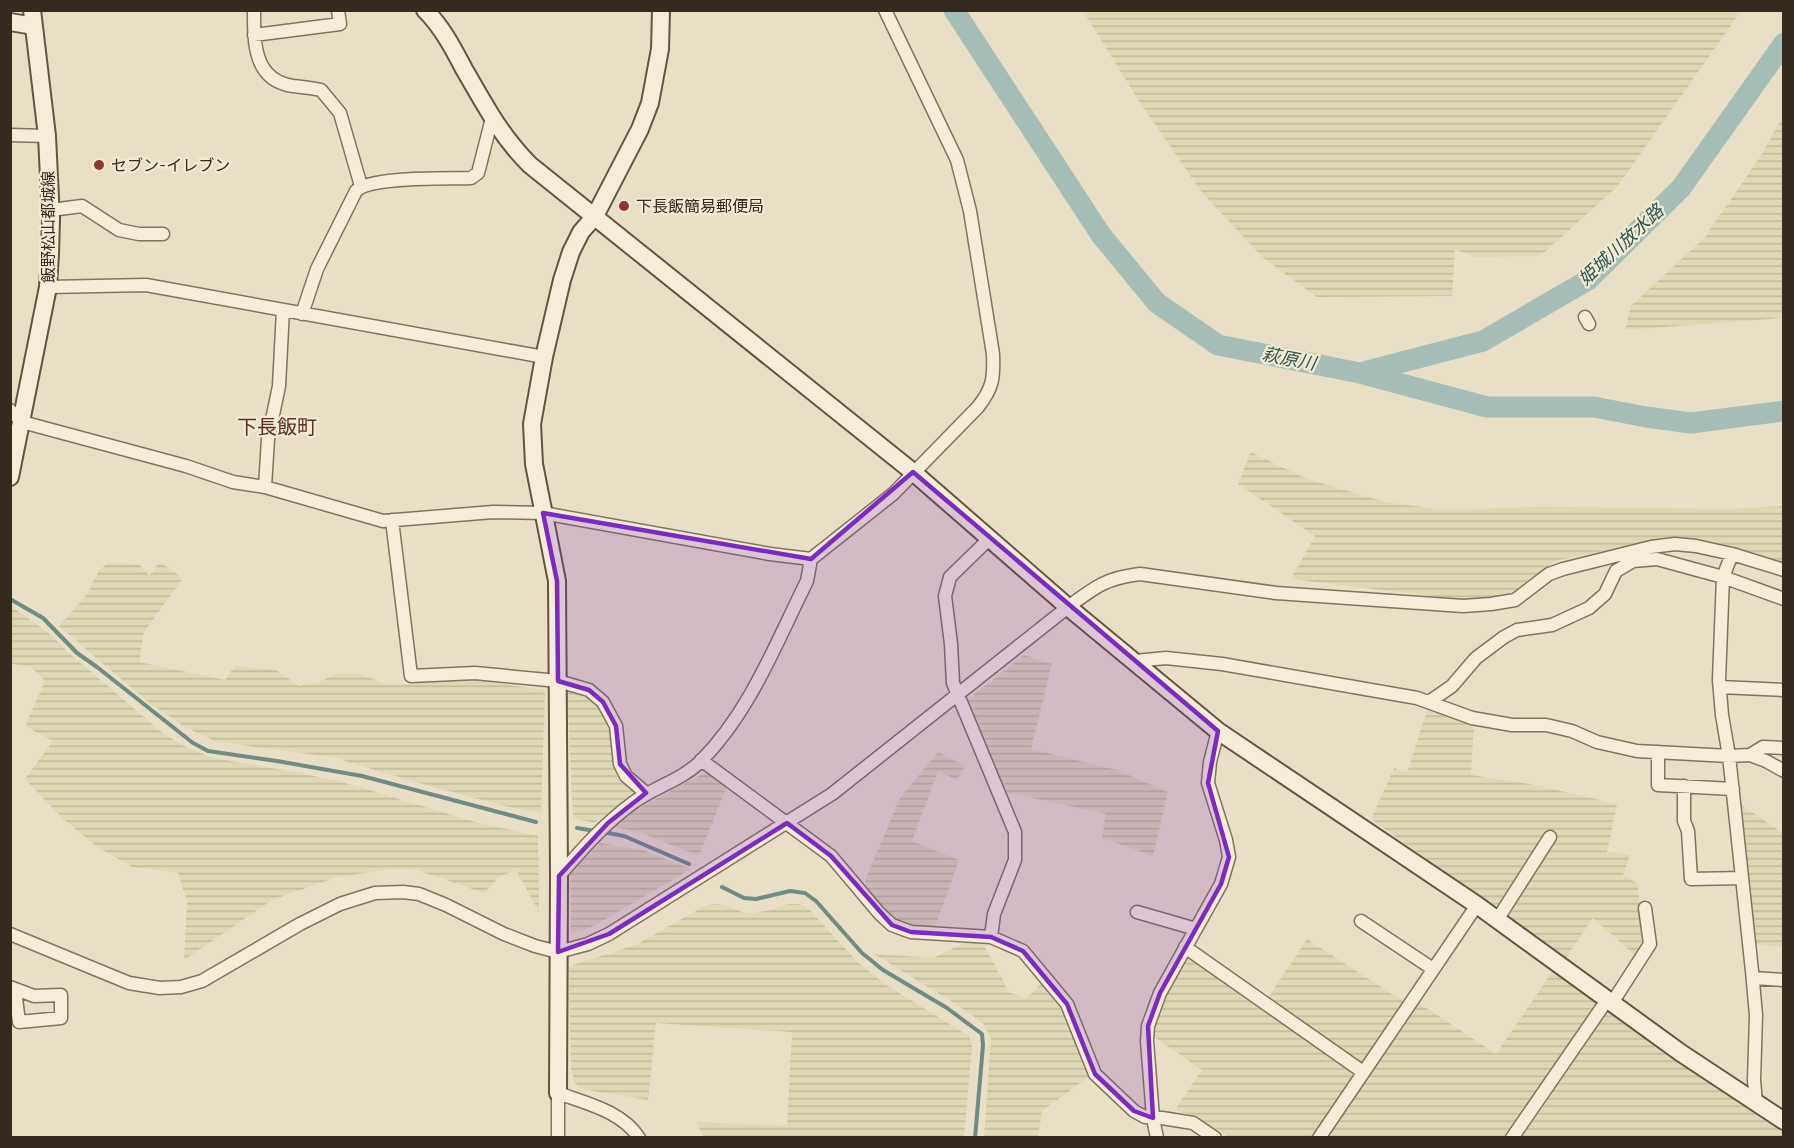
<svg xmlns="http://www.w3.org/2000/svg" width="1794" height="1148" viewBox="0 0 1794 1148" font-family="Bitter,'Noto Sans JP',serif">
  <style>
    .farmland { fill: url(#farmland-rules) }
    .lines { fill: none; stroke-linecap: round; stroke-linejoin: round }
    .stream { stroke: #6f8b84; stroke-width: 4 }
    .river { stroke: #a7bdb7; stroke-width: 21 }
    .street-casing { stroke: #82725e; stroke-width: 15 }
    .secondary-casing { stroke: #645441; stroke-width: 20 }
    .street { stroke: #f5edd9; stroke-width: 12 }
    .secondary { stroke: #f5edd9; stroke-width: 16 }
    .marked { fill: #7b2cbf; fill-opacity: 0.2; stroke: #7b2cbf; stroke-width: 4.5; stroke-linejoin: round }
    .poi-dot { fill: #8a3635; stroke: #f1ead5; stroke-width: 2 }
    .labels { text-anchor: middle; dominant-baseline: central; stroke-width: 4.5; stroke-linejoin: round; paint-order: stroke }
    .poi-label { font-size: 16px; fill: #342a20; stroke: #f1ead5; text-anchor: start }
    .street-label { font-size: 16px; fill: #342a20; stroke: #f1ead5 }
    .water-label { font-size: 18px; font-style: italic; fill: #315251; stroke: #f1ead5 }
    .quarter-label { font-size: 20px; fill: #5c3125; stroke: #f1ead5 }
  </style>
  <defs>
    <pattern id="farmland-rules" width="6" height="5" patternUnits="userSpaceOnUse" patternTransform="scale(1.5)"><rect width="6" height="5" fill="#ded8b5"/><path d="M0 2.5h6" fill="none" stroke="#bfba9b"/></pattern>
  </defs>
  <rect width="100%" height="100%" fill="#e9dfc7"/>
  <path class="farmland" d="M 1083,11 L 1741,11 L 1617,187 L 1540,256 L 1475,257 L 1455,249 L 1452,296 L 1317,297 L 1262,257 L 1201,191 L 1139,101 Z
    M 1783,116 L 1783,318 L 1625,330 L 1631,306 L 1705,237 L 1762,154 Z
    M 1251,452 L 1305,478 L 1385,502 L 1443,510 L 1543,507 L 1731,509 L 1783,506 L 1783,567 L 1731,551 L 1669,537 L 1555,561 L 1517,589 L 1494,599 L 1464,600 L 1291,579 L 1315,536 L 1238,484 Z
    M 110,562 L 140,565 L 149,576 L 160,562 L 183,578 L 144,632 L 139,662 L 225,680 L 235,666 L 276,670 L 299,686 L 319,682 L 338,673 L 359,674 L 389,685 L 475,680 L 545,690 L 541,813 L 509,807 L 415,782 L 332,757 L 217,742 L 185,727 L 148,702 L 59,626 L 86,596 L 99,570 Z
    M 11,606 L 50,634 L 69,653 L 164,734 L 191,750 L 214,758 L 301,773 L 349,784 L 479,823 L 538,836 L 539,912 L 516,870 L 499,877 L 484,893 L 417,870 L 392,869 L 337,877 L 272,900 L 184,960 L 187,901 L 178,873 L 132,867 L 99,848 L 63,819 L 25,779 L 53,741 L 25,726 L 45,681 L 30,666 L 11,664 Z
    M 1024,655 L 1052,664 L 1031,749 L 1117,770 L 1168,792 L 1153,856 L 1102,838 L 1106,814 L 1001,791 L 967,700 Z
    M 567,692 L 581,692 L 594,699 L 603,711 L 612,729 L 624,779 L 639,792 L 615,807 L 595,823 L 573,818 Z
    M 1427,710 L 1474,724 L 1471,775 L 1535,785 L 1617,804 L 1607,852 L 1630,855 L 1623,875 L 1638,884 L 1645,964 L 1593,918 L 1565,959 L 1371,819 L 1394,768 L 1407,773 Z
    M 938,752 L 965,766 L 957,780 L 938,771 L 912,841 L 959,860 L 935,927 L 910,927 L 889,917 L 869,894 L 865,880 L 900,798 Z
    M 708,771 L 728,784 L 699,856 L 639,832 L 614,827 L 626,815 Z
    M 1740,804 L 1783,833 L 1783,947 L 1752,944 Z
    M 600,843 L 643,850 L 691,869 L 599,923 L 585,930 L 571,932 L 570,873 Z
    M 713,904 L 726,905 L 744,913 L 753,913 L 771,910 L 788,904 L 800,904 L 809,909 L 857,962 L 888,986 L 969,1036 L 972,1046 L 964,1137 L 704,1137 L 696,1122 L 787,1126 L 792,1032 L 656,1023 L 648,1100 L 581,1089 L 575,1083 L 571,1069 L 569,966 L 608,954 L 637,944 L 705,906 Z
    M 1307,939 L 1412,1007 L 1416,1001 L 1496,1054 L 1553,971 L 1783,1132 L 1783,1137 L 1228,1137 L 1195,1116 L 1175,1110 L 1202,1070 L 1153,1036 L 1155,1025 L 1168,991 L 1186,955 L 1262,1007 Z
    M 966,942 L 983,943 L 1009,992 L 1026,999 L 1041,984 L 1065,1015 L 1090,1076 L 1042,1111 L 1038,1137 L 984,1137 L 991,1038 L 983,1023 L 954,1003 L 874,954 L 933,958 Z"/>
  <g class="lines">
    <path class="stream" d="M 10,599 L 43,618 L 77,653 L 97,667 L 193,743 L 208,751 L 277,761 L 362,776 L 536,822
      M 577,828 L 595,831
      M 603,832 L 624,836 L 689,864
      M 722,887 L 744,898 L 756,899 L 790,891 L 805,893 L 816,901 L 862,953 L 883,970 L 947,1008 L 982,1034 L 983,1045 L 975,1138"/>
    <path class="river" d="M 954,10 L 1101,235 L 1157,303 L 1218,345 L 1360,373 L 1487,407 L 1594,407 L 1646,417 L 1691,423 L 1784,411
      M 1364,372 L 1483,341 L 1588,280 L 1681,188 L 1784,43"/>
    <defs>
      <path id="street" d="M 254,10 C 254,42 253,80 293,86 C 302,87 312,88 321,90 L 340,113 L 361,186
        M 254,35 L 340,24 L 338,10
        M 10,135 L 47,136
        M 51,210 L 82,206 L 119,230 L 139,234 L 163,234
        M 48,287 L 146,285 L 544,357
        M 302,314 L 317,269 L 356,191 C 370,176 448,179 471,178 L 478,173 L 492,118
        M 1585,317 L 1589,324
        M 10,410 L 22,422 L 186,466 L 233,482 L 265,487 L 383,521 L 493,512 L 543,513 L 770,554 L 811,559
        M 265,487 L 268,439 L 279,386 L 283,310
        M 392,520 L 411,676 L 475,673 L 558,681 L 589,690 L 603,702 L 616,726 L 620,764 L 626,776 L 647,794
        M 990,538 L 950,577 L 945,596 L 951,644 L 953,683 L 1015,832 L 1015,860 L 994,914 L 991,937
        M 1732,554 L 1723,577 L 1719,680 L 1722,715 L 1729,756 L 1752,971 L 1756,1015 L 1754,1080 L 1756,1103
        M 1135,661 L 1166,658 L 1222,664 L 1417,698 L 1472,718 L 1512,725 L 1546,725 L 1572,731 L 1597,742 L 1637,751 L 1729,756 L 1750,755 L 1766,761 L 1784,771
        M 1720,687 L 1784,690
        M 1429,702 L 1452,686 L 1476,658 L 1504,637 L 1517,630 L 1552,625 L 1589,608 L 1605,594 L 1616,571 L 1633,561 L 1657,559 L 1723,577 L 1784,599
        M 1658,752 L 1658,785 L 1733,789
        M 1750,755 L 1763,747 L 1784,748
        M 701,760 L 831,856 L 879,913 L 892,925 L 911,932 L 991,937 L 1023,951 L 1067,1004 L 1095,1074 L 1134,1111 L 1145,1117 L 1162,1118 L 1193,1123 L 1215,1138
        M 1684,786 L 1684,821 L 1688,831 L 1691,879 L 1742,878
        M 559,876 C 582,849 605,823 634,802 C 655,787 681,780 700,762 C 750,712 776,643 807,581 L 811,559 L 893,494 L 978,407 C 993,388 994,378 993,354 L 970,211 L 957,160 L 885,10
        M 1137,912 L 1196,929
        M 1497,920 L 1550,837
        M 1361,921 L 1433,969
        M 10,934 L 129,983 L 160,988 L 181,987 L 202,981 L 300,924 L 340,904 L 375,893 L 403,892 L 419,894 L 446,905 L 504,934 L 535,946 L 558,952 L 588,944 L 609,934 L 832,794 L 1068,607 C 1095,587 1106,578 1140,574 L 1276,593 L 1463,606 L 1491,604 L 1515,600 L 1549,574 L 1563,569 L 1651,547 L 1675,544 L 1696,546 L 1732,554 L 1784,570
        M 1185,947 L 1363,1072
        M 1753,978 L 1784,980
        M 10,987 L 34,996 L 61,995 L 61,1018 L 19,1022 L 15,990
        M 1612,1003 L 1650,944 L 1645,908
        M 558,1138 L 558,1093 C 585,1103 622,1111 639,1138
        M 1157,1138 L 1153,1118 L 1147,1041 L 1148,1026 L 1160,993 L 1221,884 L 1229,857 L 1226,840 L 1208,783 L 1210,762 L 1218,731
        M 1319,1138 L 1477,905
        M 1512,1138 L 1607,1000"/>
      <path id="secondary" d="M 425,10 C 442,27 453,48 464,69 C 485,105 500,135 530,165 L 913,472 L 1068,607 L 1218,731 L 1477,905 L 1681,1053 L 1784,1121
        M 10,22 L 34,26
        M 10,477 L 48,287 L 50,254 L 51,219 L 47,136 L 32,10
        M 558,1093 L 559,876 L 557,581 L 534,464 L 532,424 L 544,357 L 562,280 L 571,252 L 581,232 L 595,216 L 640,129 L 650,103 L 660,49 L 661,10"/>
    </defs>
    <use href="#street" class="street-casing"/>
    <use href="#secondary" class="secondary-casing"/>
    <use href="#street" class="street"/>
    <use href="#secondary" class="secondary"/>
  </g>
  <path class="marked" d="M 913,472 L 1218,731 L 1208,783 L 1229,857 L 1221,884 L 1160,993 L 1148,1026 L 1153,1118 L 1134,1111 L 1095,1074 L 1067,1004 L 1023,951 L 991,937 L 911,932 L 892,925 L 831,856 L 787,823 L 609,934 L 558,952 L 559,876 L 608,823 L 646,793 L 620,764 L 616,726 L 603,702 L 589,690 L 558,681 L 557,581 L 543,513 L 811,559 Z"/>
  <g class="poi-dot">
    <circle cx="99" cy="165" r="6"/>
    <circle cx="624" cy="206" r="6"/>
  </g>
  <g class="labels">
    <g class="poi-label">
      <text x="111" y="165">セブン-イレブン</text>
      <text x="636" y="206">下長飯簡易郵便局</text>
    </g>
    <g class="street-label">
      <text transform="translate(48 227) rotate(-90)">飯野松山都城線</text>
    </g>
    <g class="water-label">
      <text transform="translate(1621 245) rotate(-43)">姫城川放水路</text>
      <text transform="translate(1289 359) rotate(11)">萩原川</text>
    </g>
    <g class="quarter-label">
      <text x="277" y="427">下長飯町</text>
    </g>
  </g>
  <rect width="1794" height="1148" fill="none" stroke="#342a20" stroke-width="24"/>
</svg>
